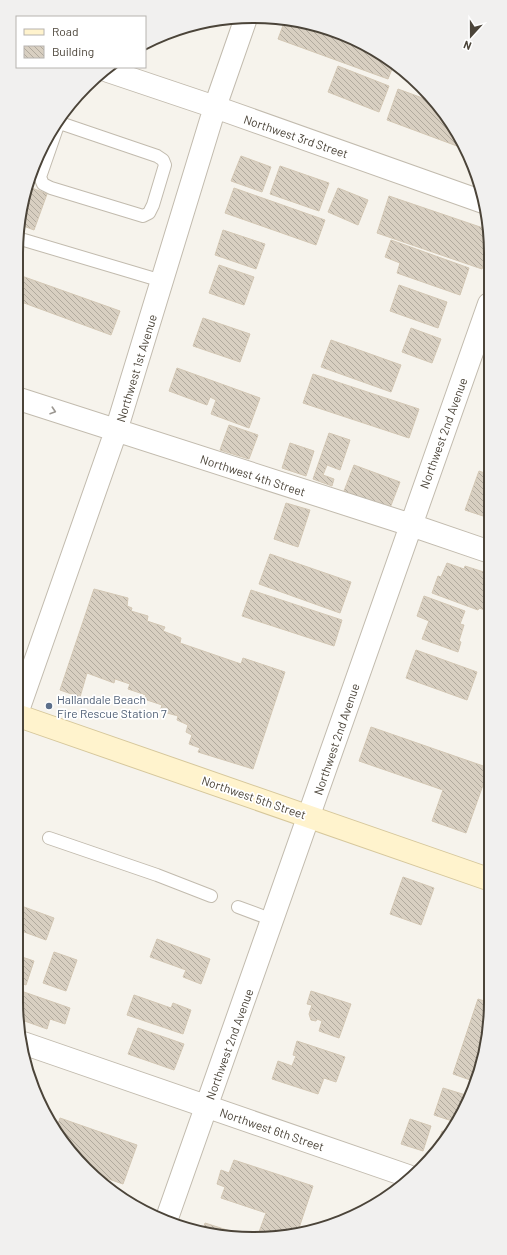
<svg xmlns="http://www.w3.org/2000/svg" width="507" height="1255" viewBox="0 0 507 1255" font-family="Barlow,sans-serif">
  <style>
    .building { fill: url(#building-back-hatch); stroke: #d3c7b4 }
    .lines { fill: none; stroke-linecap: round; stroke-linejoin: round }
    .lane-casing { stroke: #c2bbae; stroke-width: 14 }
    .street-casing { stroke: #c2bbae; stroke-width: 24 }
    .secondary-casing { stroke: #d6c79b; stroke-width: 24 }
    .lane { stroke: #fff; stroke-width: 12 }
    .street { stroke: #fff; stroke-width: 22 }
    .secondary { stroke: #fff3cd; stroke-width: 22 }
    .oneway { stroke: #9c9892 }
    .service-dot { fill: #5c6f8a; stroke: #fff; stroke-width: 1.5 }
    .labels { text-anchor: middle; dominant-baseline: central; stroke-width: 3.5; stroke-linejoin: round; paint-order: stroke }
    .street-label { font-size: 12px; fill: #4b4439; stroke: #fff }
    .service-label { font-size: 12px; fill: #4e5e75; stroke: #fff; text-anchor: start }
    .rim { fill: none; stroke: #4b4439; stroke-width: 2 }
  </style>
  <defs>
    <pattern id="building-back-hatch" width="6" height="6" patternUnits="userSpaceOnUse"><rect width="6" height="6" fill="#d8cfc1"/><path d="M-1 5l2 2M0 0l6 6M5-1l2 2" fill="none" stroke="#b1aa9e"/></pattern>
  </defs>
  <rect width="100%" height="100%" fill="#f6f3ec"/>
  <path class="building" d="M 284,23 L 330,29 L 385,56 L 394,64 L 388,79 L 278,39 Z
    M 338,66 L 389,86 L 379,112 L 328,92 Z
    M 398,89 L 436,103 L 465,149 L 387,120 Z
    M 241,156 L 271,167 L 262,192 L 231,181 Z
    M 280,166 L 329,183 L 319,211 L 270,194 Z
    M 27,186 L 47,194 L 34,230 L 21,225 Z
    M 234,188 L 325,220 L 316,245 L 225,213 Z
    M 338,188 L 368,200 L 358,225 L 328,212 Z
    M 389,196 L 489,230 L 489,248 L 482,269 L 377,233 Z
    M 223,230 L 265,244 L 256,269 L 215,255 Z
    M 391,240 L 469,268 L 460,295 L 397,273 L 400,263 L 385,257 Z
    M 219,265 L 254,277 L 244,305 L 209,293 Z
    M 16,274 L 120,311 L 111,335 L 16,300 Z
    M 399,285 L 447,302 L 438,328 L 390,311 Z
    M 203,318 L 250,334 L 240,362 L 193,346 Z
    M 411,328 L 441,339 L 432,363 L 402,352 Z
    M 331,340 L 401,365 L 391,392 L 321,367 Z
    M 177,368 L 260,398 L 249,428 L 211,414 L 216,400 L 210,397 L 207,405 L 169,391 Z
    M 313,374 L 419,409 L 409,438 L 303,403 Z
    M 229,425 L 258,435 L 249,459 L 220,450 Z
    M 329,433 L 350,440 L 340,470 L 327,465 L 323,475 L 334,479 L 332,486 L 313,479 Z
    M 290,443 L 314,451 L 306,476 L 282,468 Z
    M 354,465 L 400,482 L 390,508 L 344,491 Z
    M 479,471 L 490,475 L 490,513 L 485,512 L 483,516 L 465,510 Z
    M 286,503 L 310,510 L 298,547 L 274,539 Z
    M 270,554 L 351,582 L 340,613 L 259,584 Z
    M 447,563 L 464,569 L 465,566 L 490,574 L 487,585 L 490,587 L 490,606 L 488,611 L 479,608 L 478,610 L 432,593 L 438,576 L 441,577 Z
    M 94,589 L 128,598 L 127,606 L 132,608 L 131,611 L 148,616 L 147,621 L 165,627 L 163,631 L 181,638 L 180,643 L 241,664 L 243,658 L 285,672 L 253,769 L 198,752 L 200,748 L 189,744 L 192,735 L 186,732 L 188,725 L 177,720 L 178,716 L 160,711 L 162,705 L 144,699 L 146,695 L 128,689 L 130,684 L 115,679 L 114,683 L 87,673 L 80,697 L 60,690 Z
    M 251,590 L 342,620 L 334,646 L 242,616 Z
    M 424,596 L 465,611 L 460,624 L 464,625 L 459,641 L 461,642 L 458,652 L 422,639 L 429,621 L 417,616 Z
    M 416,650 L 477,672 L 467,700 L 406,678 Z
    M 371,727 L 489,768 L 466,833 L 432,821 L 443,790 L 359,761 Z
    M 403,877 L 434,888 L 421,925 L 390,914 Z
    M 16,904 L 54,918 L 46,940 L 16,929 Z
    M 157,939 L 210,959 L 201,984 L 183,977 L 186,970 L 150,957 Z
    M 54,952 L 77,960 L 66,991 L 43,983 Z
    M 16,955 L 34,961 L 26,985 L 16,981 Z
    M 311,991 L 351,1004 L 339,1038 L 319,1031 L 322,1021 L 317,1019 L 316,1021 L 311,1020 L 309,1014 L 312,1005 L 307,1004 Z
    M 24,992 L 70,1008 L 65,1024 L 50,1019 L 47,1029 L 19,1019 L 18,1011 Z
    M 134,995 L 171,1008 L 173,1003 L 191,1010 L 183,1034 L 127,1015 Z
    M 478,999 L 491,1003 L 478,1078 L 476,1082 L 453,1074 Z
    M 138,1028 L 184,1044 L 174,1070 L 128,1054 Z
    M 297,1041 L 345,1057 L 336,1082 L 324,1078 L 318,1094 L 272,1079 L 278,1061 L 292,1066 L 296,1056 L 293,1055 Z
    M 443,1088 L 469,1096 L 455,1122 L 434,1115 Z
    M 60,1118 L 137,1145 L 123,1184 L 94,1174 L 75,1158 L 57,1127 Z
    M 410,1119 L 431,1126 L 423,1151 L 401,1144 Z
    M 442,1131 L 449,1133 L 442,1146 L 434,1153 Z
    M 234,1160 L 313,1186 L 297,1234 L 269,1235 L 259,1232 L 266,1213 L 221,1198 L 225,1187 L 217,1184 L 221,1170 L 229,1173 Z
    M 205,1223 L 246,1236 L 222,1237 L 203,1230 Z"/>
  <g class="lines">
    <defs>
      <path id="lane" d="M 57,128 L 40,177 L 43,184 L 51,188 L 143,216 L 149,213 L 153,205 L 165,165 L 163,160 L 157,156 L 60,123
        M 24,240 L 162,281
        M 49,838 L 157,875 L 211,896
        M 238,907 L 273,920"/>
      <path id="street" d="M 108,71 L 215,107 L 483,202
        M 16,398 L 411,525 L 490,552
        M 16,716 L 116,431 L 215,107 L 246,18
        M 23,1043 L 408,1176
        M 167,1218 L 489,304"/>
      <path id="secondary" d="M 16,715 L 491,880"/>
    </defs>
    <use href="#lane" class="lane-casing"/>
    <use href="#street" class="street-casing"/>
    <use href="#secondary" class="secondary-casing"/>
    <use href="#lane" class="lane"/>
    <use href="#street" class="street"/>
    <use href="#secondary" class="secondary"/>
  </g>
  <defs><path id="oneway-chevron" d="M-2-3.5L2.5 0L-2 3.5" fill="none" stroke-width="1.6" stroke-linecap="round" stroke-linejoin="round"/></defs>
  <use class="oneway" href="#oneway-chevron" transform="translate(53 411) rotate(18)"/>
  <circle class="service-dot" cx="49" cy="706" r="4"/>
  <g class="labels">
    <g class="street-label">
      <text transform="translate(296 136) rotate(19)">Northwest 3rd Street</text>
      <text transform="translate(136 368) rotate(-73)">Northwest 1st Avenue</text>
      <text transform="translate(443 433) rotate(-70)">Northwest 2nd Avenue</text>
      <text transform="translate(253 475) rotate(18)">Northwest 4th Street</text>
      <text transform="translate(336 739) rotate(-71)">Northwest 2nd Avenue</text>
      <text transform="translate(254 797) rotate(19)">Northwest 5th Street</text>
      <text transform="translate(229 1044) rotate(-70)">Northwest 2nd Avenue</text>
      <text transform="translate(272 1129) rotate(19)">Northwest 6th Street</text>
    </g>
    <g class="service-label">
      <text x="57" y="699">Hallandale Beach<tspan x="57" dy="14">Fire Rescue Station 7</tspan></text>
    </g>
  </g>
  <path d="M0 0H507V1255H0ZM253 23H254A230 230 0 0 1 484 253V1002A230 230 0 0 1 254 1232H253A230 230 0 0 1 23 1002V253A230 230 0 0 1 253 23Z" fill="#f1f0ef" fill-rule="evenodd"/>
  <path class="rim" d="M253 23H254A230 230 0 0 1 484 253V1002A230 230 0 0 1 254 1232H253A230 230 0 0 1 23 1002V253A230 230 0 0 1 253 23Z"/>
  <rect x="16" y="16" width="130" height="52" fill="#ffffff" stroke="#b7b4b0"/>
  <rect x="24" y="29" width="20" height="6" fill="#fff3cd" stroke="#b7b4b0"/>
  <text x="52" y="36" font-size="12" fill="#4b4439">Road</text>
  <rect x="24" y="46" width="20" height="12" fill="url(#building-back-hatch)" stroke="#b7b4b0"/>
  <text x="52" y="56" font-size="12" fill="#4b4439">Building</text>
  <g transform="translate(471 36) rotate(201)" stroke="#ffffff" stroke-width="3" paint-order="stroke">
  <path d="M0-3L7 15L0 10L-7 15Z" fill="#4b4439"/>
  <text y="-6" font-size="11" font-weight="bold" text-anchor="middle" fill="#4b4439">N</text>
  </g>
</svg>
